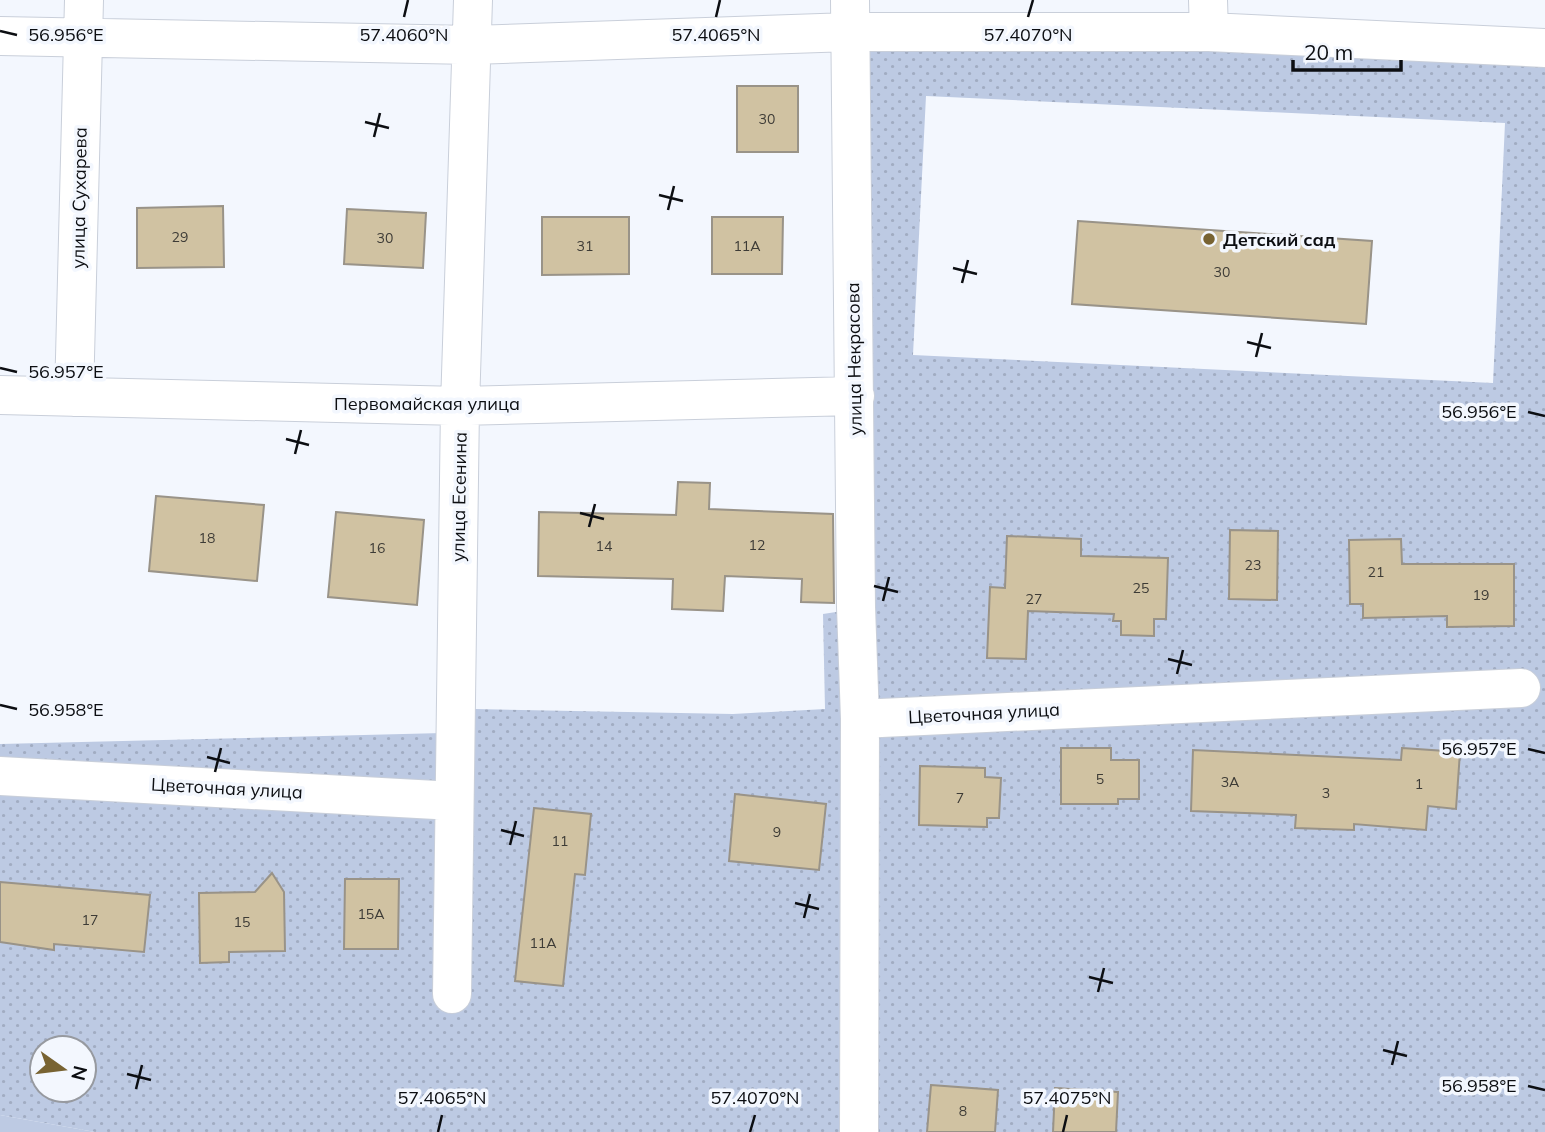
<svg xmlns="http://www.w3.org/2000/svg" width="1545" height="1132" viewBox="0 0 1545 1132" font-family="Mulish,sans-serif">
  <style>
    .grass { fill: url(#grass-dots); fill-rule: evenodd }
    .garden { fill: #bdcae3 }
    .building { fill: #d0c2a2; stroke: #999388; stroke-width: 2 }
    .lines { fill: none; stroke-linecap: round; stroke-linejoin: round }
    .minor-casing { stroke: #c9cfda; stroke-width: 40 }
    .minor { stroke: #fff; stroke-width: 38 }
    .ticks { fill: none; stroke: #0c0e12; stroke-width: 2.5 }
    .poi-dot { fill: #786332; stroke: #f3f7fe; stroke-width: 2.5 }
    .labels { text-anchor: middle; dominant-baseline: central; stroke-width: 7; stroke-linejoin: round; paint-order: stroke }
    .number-label { font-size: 14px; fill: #3d3b36 }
    .street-label { font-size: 18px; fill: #0c0e12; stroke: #f3f7fe }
    .poi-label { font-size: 18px; font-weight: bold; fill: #0c0e12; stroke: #f3f7fe; text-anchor: start }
    .ticks-label { font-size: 18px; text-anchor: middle; fill: #0c0e12; stroke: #f3f7fe; stroke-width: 7; stroke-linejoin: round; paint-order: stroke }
  </style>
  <defs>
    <pattern id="grass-dots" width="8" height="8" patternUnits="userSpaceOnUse" patternTransform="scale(1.75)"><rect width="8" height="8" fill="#bdcae3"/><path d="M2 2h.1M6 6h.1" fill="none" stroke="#a1acc2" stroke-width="1.8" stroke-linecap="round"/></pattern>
  </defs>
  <rect width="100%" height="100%" fill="#f3f7fe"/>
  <path class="grass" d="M 848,43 L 1209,46 L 1545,63 L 1545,1132 L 95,1132 L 0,1115 L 0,744 L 443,733 L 475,709 L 733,714 L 825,709 L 823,614 L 849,610 ZM 926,96 L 1505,123 L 1493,383 L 913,355 ZM 42,1048 L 84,1048 L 84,1090 L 42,1090 Z"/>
  <path class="garden" d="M 0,1115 L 95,1132 L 0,1132 Z"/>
  <path class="building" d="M 737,86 L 798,86 L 798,152 L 737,152 Z
    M 223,206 L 224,267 L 137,268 L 137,208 Z
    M 347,209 L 426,213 L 423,268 L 344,264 Z
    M 542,217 L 629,217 L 629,274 L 542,275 Z
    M 712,217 L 783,217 L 782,274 L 712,274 Z
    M 1078,221 L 1372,241 L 1366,324 L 1072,304 Z
    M 678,482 L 710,483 L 709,509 L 833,514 L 834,603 L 801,602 L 802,579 L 725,576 L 723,611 L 672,609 L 673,579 L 538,576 L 539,512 L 676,515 Z
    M 156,496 L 264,505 L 257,581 L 149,571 Z
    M 336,512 L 424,520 L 417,605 L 328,597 Z
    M 1230,530 L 1278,531 L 1277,600 L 1229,599 Z
    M 1007,536 L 1081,539 L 1081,556 L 1168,558 L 1166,619 L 1154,619 L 1154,636 L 1121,635 L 1121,621 L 1113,621 L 1114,614 L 1028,611 L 1026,659 L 987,658 L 990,587 L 1005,588 Z
    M 1401,539 L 1402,564 L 1514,564 L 1514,626 L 1447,627 L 1447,616 L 1363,618 L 1363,604 L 1350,604 L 1349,540 Z
    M 1061,748 L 1111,748 L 1111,760 L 1139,760 L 1139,799 L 1118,799 L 1118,804 L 1061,804 Z
    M 1402,748 L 1460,752 L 1456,809 L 1428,806 L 1426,830 L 1354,824 L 1354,830 L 1295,828 L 1296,815 L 1191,811 L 1193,750 L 1401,760 Z
    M 920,766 L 985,768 L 985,777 L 1001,778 L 999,818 L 987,818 L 987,827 L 919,825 Z
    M 735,794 L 826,804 L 819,870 L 729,861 Z
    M 534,808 L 591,814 L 585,875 L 575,874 L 563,986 L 515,981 Z
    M 272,873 L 284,892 L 285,951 L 229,952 L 229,962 L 200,963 L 199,893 L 255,892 Z
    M 345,879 L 399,879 L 398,949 L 344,949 Z
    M 0,882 L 150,895 L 144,952 L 54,944 L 54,950 L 0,942 Z
    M 931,1085 L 998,1090 L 995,1132 L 927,1132 Z
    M 1055,1088 L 1118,1092 L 1116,1132 L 1053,1132 Z"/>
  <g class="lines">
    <defs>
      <path id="minor" d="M 850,0 L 856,607 L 860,719
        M 1208,0 L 1209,32
        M 0,36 L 472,45 L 850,32 L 1209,32 L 1545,48
        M 0,395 L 460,406 L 855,396
        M 74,397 L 84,0
        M 0,776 L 454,801
        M 452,994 L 460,406 L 473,0
        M 859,1132 L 860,719 L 1521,688"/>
    </defs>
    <use href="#minor" class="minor-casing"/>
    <use href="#minor" class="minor"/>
  </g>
  <path class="ticks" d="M 404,17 L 408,0M 716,17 L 720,0M 1028,17 L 1033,0M 0,31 L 17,35M 365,122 L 389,128M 374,137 L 380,113M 659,195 L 683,201M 668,210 L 674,186M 953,268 L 977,274M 962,283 L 968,260M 1247,342 L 1271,348M 1256,357 L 1262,333M 0,368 L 17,372M 1528,412 L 1545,416M 286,439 L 309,445M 295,454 L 301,430M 580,513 L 604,519M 589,527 L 595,504M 874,586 L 898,592M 883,601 L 889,577M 1168,659 L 1192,665M 1177,674 L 1183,650M 0,705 L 17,709M 1528,749 L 1545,753M 207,757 L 230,763M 215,772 L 221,748M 501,830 L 524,836M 510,845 L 516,821M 795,903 L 819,909M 804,918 L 810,894M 1089,977 L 1113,983M 1098,992 L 1104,968M 1383,1050 L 1407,1056M 1392,1065 L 1398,1041M 127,1074 L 151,1080M 1528,1086 L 1545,1090M 136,1089 L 142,1065M 438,1132 L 442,1115M 750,1132 L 755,1115M 1063,1132 L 1067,1115"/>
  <circle class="poi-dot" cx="1209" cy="239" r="7"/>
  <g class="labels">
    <g class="number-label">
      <text x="767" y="119">30</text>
      <text x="180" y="237">29</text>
      <text x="385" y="238">30</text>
      <text x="585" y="246">31</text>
      <text x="747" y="246">11А</text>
      <text x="1222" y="272">30</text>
      <text x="207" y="538">18</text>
      <text x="757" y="545">12</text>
      <text x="604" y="546">14</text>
      <text x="377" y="548">16</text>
      <text x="1253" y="565">23</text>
      <text x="1376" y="572">21</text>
      <text x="1141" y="588">25</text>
      <text x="1481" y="595">19</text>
      <text x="1034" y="599">27</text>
      <text x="1100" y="779">5</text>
      <text x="1230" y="782">3А</text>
      <text x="1419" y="784">1</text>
      <text x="1326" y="793">3</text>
      <text x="960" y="798">7</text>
      <text x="777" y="832">9</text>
      <text x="560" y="841">11</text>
      <text x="371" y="914">15А</text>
      <text x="90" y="920">17</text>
      <text x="242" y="922">15</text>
      <text x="543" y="943">11А</text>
      <text x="963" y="1111">8</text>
    </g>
    <g class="street-label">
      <text transform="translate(79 198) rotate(-89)">улица Сухарева</text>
      <text transform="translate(854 359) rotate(-91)">улица Некрасова</text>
      <text x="427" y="403">Первомайская улица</text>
      <text transform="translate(459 497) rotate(-89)">улица Есенина</text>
      <text transform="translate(984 713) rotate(-3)">Цветочная улица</text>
      <text transform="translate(227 788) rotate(3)">Цветочная улица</text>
    </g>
    <g class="poi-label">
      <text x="1223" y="239">Детский сад</text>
    </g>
  </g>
  <g class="ticks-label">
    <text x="404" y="41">57.4060°N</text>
    <text x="716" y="41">57.4065°N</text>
    <text x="1028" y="41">57.4070°N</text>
    <text x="66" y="41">56.956°E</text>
    <text x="66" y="378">56.957°E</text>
    <text x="1479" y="418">56.956°E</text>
    <text x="66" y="716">56.958°E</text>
    <text x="1479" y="755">56.957°E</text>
    <text x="1479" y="1092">56.958°E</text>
    <text x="442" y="1104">57.4065°N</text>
    <text x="755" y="1104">57.4070°N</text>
    <text x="1067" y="1104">57.4075°N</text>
  </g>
  <g transform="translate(63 1069) rotate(104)"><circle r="33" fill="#f3f7fe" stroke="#979aa0" stroke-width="2"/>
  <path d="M0-5L12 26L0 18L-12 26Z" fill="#786332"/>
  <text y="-10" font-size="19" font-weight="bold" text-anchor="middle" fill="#0c0e12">N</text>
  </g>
  <path d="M1293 60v10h108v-10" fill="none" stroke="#0c0e12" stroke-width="3.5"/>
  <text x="1304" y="60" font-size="21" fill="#0c0e12" stroke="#f3f7fe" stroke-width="5" paint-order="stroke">20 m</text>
</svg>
